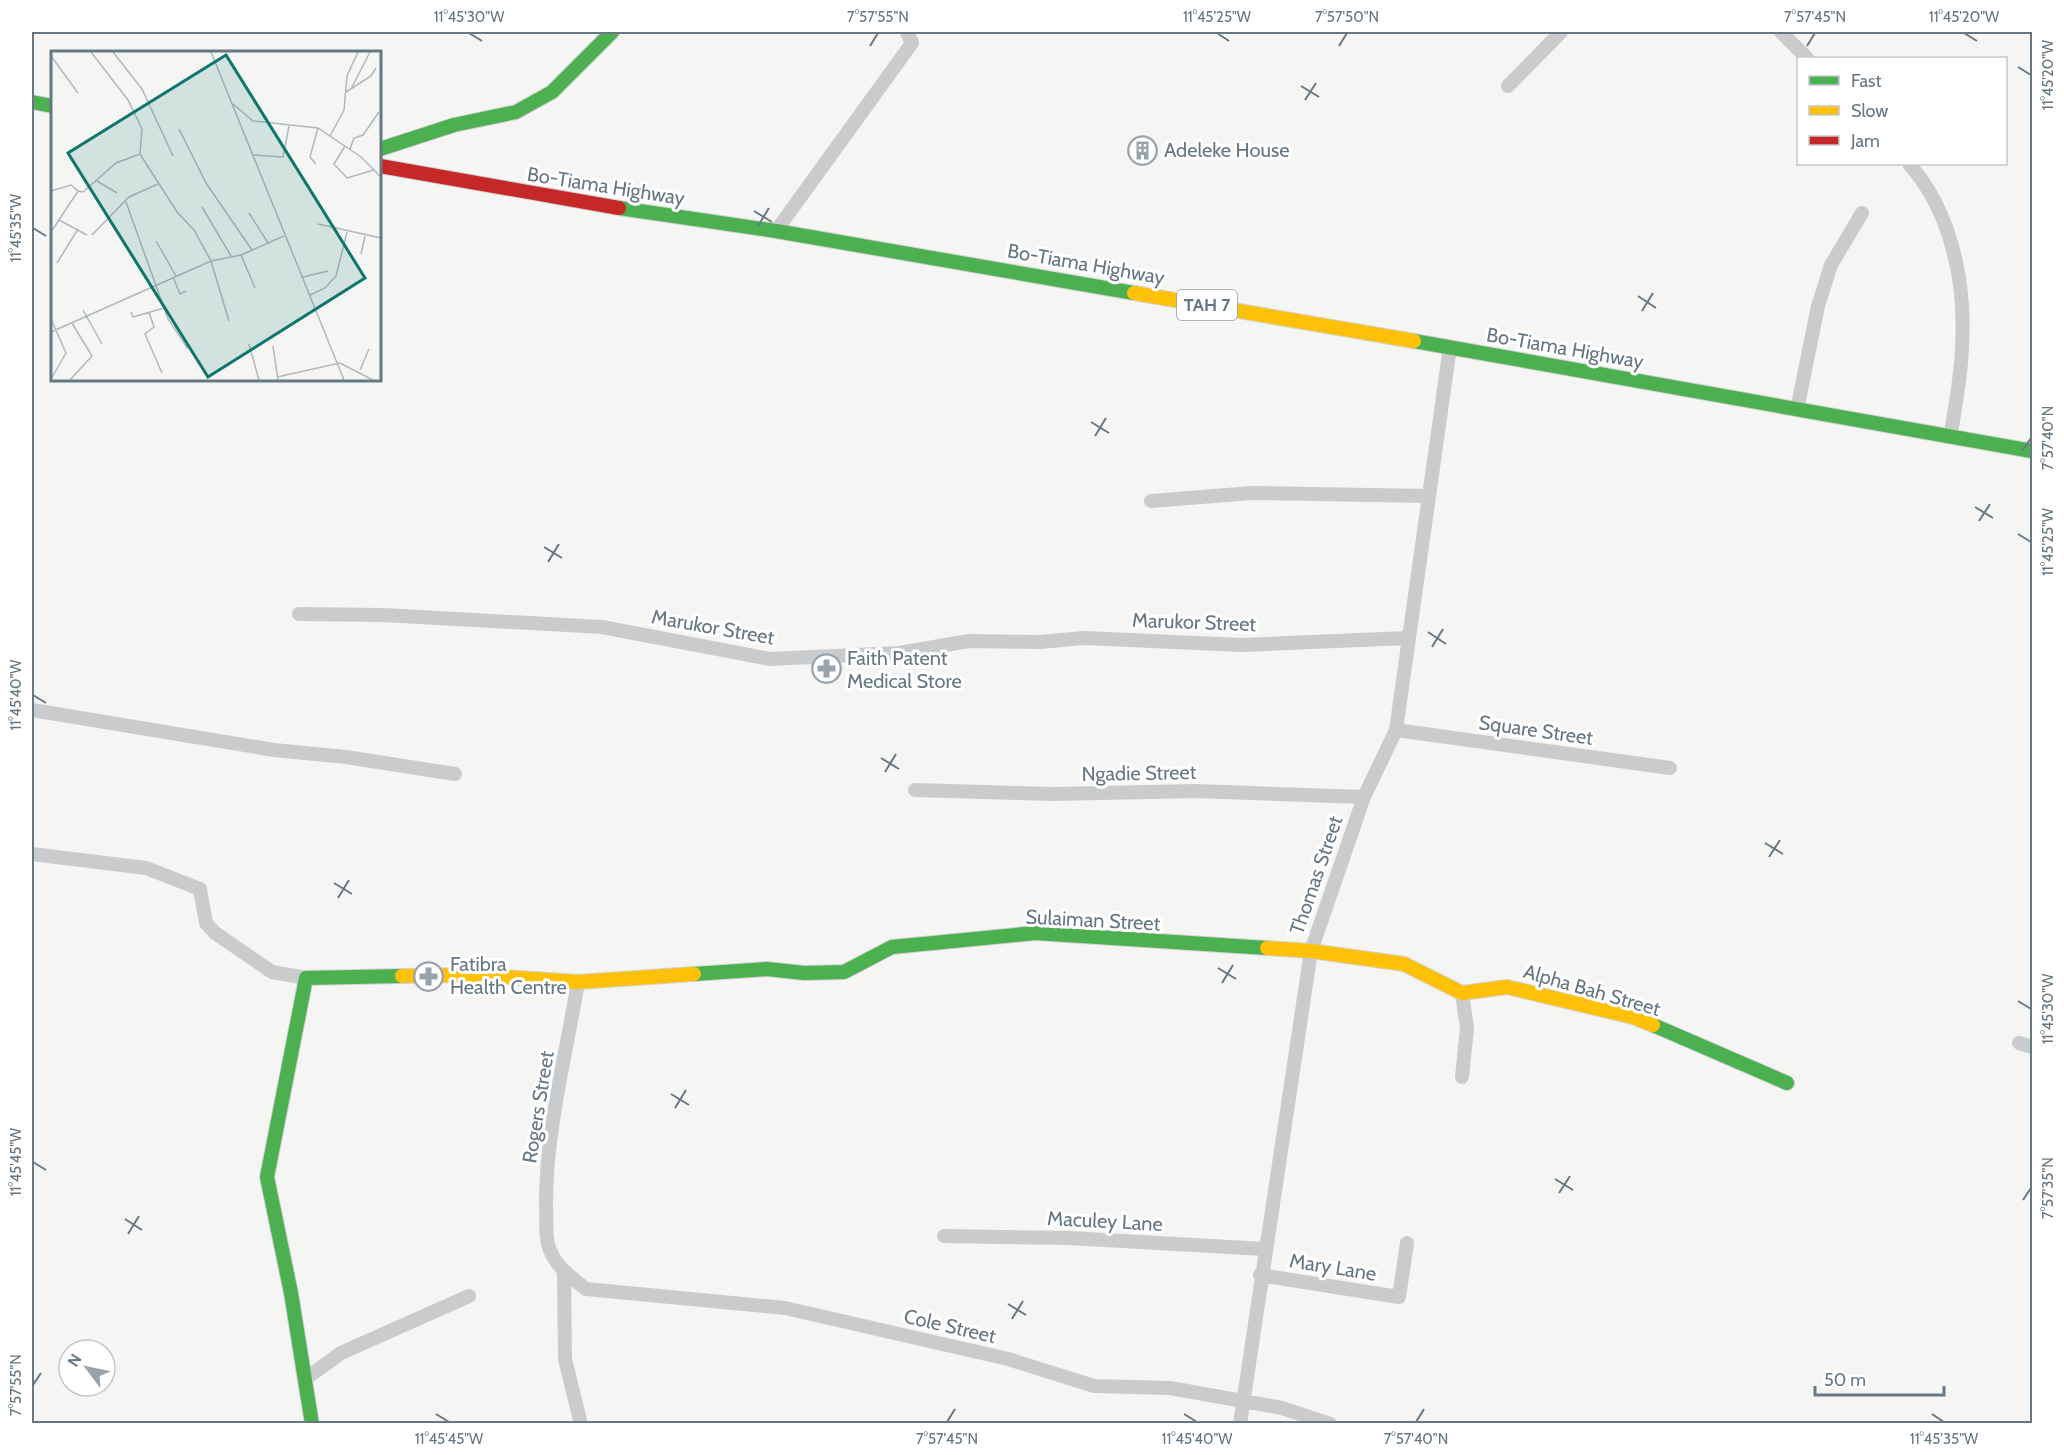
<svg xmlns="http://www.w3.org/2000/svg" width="2064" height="1455" viewBox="0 0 2064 1455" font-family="Cabin,sans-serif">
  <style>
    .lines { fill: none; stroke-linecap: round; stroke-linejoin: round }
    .fast-casing { stroke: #d2d3d4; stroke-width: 16 }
    .slow-casing { stroke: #d2d3d4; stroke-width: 16 }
    .jam-casing { stroke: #d2d3d4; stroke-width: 16 }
    .street { stroke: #cacbcc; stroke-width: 14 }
    .fast { stroke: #4caf50; stroke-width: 14 }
    .slow { stroke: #ffc107; stroke-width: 14 }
    .jam { stroke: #c62828; stroke-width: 14 }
    .ticks { fill: none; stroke: #667883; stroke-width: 2 }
    .labels { text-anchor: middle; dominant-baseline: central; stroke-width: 6; stroke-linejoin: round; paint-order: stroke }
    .shield { fill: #fff; stroke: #94a0a8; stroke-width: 1.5 }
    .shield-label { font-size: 18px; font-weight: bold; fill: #667883 }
    .poi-label { font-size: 20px; fill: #667883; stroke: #fff; text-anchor: start }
    .street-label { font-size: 20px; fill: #667883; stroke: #fff }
    .inset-road { fill: none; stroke: #afb8bd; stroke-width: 1.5 }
    .view { fill: #0f766e; fill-opacity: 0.15; stroke: #0f766e; stroke-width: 3 }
    .inset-edge { fill: none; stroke: #667883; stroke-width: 3 }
    .neatline { fill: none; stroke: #667883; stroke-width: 2 }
    .ticks-label { font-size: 15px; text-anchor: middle; fill: #667883 }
  </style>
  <rect width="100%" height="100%" fill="#f5f5f4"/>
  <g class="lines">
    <defs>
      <path id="fast" d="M 32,102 L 52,106
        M 380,149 L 454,125 L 516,112 L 552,92 L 612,32
        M 619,208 L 776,231 L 1134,293
        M 1414,341 L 2032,451
        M 694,974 L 767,969 L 804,973 L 844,972 L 892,947 L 1035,933 L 1267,948
        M 1653,1025 L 1787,1083
        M 312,1424 L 291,1293 L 267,1177 L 306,978 L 402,976"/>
      <path id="slow" d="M 1134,293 L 1414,341
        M 1267,948 L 1311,951 L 1404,964 L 1462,993 L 1507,987 L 1633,1017 L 1653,1025
        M 402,976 L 473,975 L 578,982 L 694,974"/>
      <path id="jam" d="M 380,166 L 619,208"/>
    </defs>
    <use href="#fast" class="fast-casing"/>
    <use href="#slow" class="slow-casing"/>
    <use href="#jam" class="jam-casing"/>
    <path class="street" d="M 1781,32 L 1807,58
      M 1508,86 L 1561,32
      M 1909,164 C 1952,212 1966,284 1962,348 C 1961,377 1955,406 1951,434
      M 776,231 L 912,43 L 907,32
      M 1797,410 L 1818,306 L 1831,265 L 1862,213
      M 1151,501 L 1252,493 L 1429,496
      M 299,614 L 383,615 L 602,627 L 770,659 L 899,653 L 969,641 L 1040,642 L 1084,638 L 1242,645 L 1408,638
      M 32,710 L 274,750 L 346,757 L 455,774
      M 1396,730 L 1670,768
      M 915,790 L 1054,794 L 1196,791 L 1364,797
      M 32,854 L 146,868 L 200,889 L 206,923 L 215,933 L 272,972 L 306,978
      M 578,982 C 566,1055 546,1130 546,1203 C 547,1217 545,1231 548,1244 C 553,1265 571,1277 586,1289 L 785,1308 L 1008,1359 L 1094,1386 L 1170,1388 L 1282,1408 L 1330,1424
      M 1462,993 L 1467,1028 L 1462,1077
      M 2019,1043 L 2032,1047
      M 944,1236 L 1069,1238 L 1265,1249
      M 564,1272 L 565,1359 L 581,1424
      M 1260,1275 L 1399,1297 L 1407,1243
      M 305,1379 L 341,1353 L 469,1296
      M 1240,1424 L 1311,951 L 1364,797 L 1396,730 L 1450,347"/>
    <use href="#fast" class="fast"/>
    <use href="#slow" class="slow"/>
    <use href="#jam" class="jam"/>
  </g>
  <path class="ticks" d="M 469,33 L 482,41M 1217,33 L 1229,41M 1964,33 L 1977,41M 870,46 L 878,33M 1339,46 L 1347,33M 1807,46 L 1815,33M 2018,67 L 2031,75M 1301,86 L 1319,97M 1305,100 L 1316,83M 754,211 L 772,222M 758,226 L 769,208M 33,228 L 46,236M 1638,296 L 1656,308M 1642,311 L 1653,293M 1091,422 L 1109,433M 1095,436 L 1106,418M 2023,450 L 2031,438M 1975,507 L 1993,518M 1979,521 L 1990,504M 2018,534 L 2031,542M 544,547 L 562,558M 548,562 L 559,544M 1428,632 L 1446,644M 1432,647 L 1443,629M 33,695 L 46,703M 881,758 L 899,769M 885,772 L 896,754M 1765,843 L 1783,854M 1769,857 L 1780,840M 334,883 L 352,894M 338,898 L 349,880M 1218,968 L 1236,979M 1222,983 L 1233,965M 2018,1001 L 2031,1009M 671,1094 L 689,1105M 675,1108 L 686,1090M 33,1162 L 46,1170M 1555,1179 L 1573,1190M 1559,1193 L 1570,1176M 2023,1200 L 2031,1188M 125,1219 L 142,1230M 128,1234 L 139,1216M 1008,1304 L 1026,1315M 1012,1319 L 1023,1301M 33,1385 L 41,1373M 436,1414 L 449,1422M 1184,1414 L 1197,1422M 1932,1414 L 1944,1422M 947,1422 L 955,1409M 1416,1422 L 1424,1409"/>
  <defs>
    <symbol id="building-ring" viewBox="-11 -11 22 22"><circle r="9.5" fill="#fff" stroke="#98a4ab" stroke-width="1.5"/><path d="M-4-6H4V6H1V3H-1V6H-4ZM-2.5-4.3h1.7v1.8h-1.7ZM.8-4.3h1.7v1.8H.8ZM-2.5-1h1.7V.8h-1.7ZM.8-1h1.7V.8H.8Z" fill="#98a4ab"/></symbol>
    <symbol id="pharmacy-ring" viewBox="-11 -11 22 22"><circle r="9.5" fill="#fff" stroke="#98a4ab" stroke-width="1.5"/><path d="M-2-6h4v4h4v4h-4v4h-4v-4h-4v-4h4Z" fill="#98a4ab"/></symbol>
  </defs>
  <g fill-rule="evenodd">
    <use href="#building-ring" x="1126" y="134" width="33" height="33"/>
    <use href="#pharmacy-ring" x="810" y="652" width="33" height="33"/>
    <use href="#pharmacy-ring" x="412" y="960" width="33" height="33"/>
  </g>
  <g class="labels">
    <rect class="shield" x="1177" y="290" width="60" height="30" rx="4.5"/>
    <g class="shield-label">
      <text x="1207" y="305">TAH 7</text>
    </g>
    <g class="poi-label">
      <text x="1164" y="150">Adeleke House</text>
      <text x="847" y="658">Faith Patent<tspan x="847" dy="23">Medical Store</tspan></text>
      <text x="450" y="964">Fatibra<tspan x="450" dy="23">Health Centre</tspan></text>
    </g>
    <g class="street-label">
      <text transform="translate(606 186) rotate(9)">Bo-Tiama Highway</text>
      <text transform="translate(1086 264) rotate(10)">Bo-Tiama Highway</text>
      <text transform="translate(1565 348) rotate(10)">Bo-Tiama Highway</text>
      <text transform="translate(1194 622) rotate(2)">Marukor Street</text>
      <text transform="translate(713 627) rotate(10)">Marukor Street</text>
      <text transform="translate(1536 730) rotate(8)">Square Street</text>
      <text transform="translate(1139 773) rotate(-1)">Ngadie Street</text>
      <text transform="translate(1316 875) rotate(-71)">Thomas Street</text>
      <text transform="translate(1093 920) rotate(3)">Sulaiman Street</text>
      <text transform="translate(1592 990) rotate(16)">Alpha Bah Street</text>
      <text transform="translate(538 1107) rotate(-81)">Rogers Street</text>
      <text transform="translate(1105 1221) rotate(3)">Maculey Lane</text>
      <text transform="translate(1333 1267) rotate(9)">Mary Lane</text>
      <text transform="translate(950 1326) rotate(13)">Cole Street</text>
    </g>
  </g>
  <g transform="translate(51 51)">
    <rect width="330" height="330" fill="#f5f5f4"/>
    <path class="inset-road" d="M 40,1 L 77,49 L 91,78 L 89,103M 62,1 L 91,38 L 122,105M 160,1 L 293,329M 0,5 L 27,42M 300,38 L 319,1M 295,41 L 320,25 L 325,17M 182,53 L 202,70 L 267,77 L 310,106 L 330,126M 128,78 L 155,132 L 201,199M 279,85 L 293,59 L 296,25 L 307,1M 294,95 L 283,113 L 296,127 L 323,119M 299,98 L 303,87 L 312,84 L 328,61M 202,104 L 232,106 L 238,75M 265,113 L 259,106 L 267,77M 46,130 L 66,142M 0,140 L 20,134 L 27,140M 75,151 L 117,268 L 137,298M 151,156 L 180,205M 198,162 L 217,192M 8,169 L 36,184M 267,173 L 330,187M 0,181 L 27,140 L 32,141 L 65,112 L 89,103 L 126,161 L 143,179 L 160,210 L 178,270M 41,184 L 78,146 L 107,133M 105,190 L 125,225M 310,203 L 314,185M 190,204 L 204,237M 6,212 L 27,178M 122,226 L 129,243 L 135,240M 252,226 L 277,220M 259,244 L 274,237 L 285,225 L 296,181M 32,259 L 51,293M 80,261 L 82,266 L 113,257M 98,261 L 103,276 L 94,283 L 111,322M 0,268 L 15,302 L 0,328M 0,281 L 160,210 L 190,204 L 233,185M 198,293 L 208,329M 222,295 L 227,329M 309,319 L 318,298M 226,326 L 289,312 L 322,329M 19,329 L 41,305 L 21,272"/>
    <path class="view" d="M 175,4 L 314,227 L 157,326 L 17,102 Z"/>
    <rect width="330" height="330" class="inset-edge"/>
  </g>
  <rect width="2064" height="1455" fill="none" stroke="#ffffff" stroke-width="66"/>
  <rect x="1797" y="57" width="210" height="108" fill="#ffffff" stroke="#c2c9cd" stroke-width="1.5"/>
  <rect x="1809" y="76" width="30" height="9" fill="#4caf50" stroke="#c2c9cd" stroke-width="1.5"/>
  <text x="1851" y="87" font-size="18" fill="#667883">Fast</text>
  <rect x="1809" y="106" width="30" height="9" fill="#ffc107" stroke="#c2c9cd" stroke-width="1.5"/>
  <text x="1851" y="117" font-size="18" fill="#667883">Slow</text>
  <rect x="1809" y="136" width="30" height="9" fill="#c62828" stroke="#c2c9cd" stroke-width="1.5"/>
  <text x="1851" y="147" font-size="18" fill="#667883">Jam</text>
  <g transform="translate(87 1368) rotate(302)"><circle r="28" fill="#ffffff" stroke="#c2c9cd" stroke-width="1.5"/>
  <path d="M0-4.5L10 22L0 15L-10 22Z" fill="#98a4ab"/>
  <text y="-9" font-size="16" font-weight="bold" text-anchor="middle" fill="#667883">N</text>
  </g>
  <path d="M1815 1386v9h129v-9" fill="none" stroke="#667883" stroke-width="3"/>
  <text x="1824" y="1386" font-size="18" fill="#667883" stroke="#ffffff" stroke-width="4.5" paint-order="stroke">50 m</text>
  <rect x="33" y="33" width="1998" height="1389" class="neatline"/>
  <g class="ticks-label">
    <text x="469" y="22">11°45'30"W</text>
    <text x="878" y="22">7°57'55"N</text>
    <text x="1217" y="22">11°45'25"W</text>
    <text x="1347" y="22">7°57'50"N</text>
    <text x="1815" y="22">7°57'45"N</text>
    <text x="1964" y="22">11°45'20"W</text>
    <text transform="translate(2048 75) rotate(-90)" y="5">11°45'20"W</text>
    <text transform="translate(16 228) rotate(-90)" y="5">11°45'35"W</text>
    <text transform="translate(2048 438) rotate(-90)" y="5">7°57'40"N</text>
    <text transform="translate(2048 542) rotate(-90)" y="5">11°45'25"W</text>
    <text transform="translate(16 695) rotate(-90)" y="5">11°45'40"W</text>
    <text transform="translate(2048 1009) rotate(-90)" y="5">11°45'30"W</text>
    <text transform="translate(16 1162) rotate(-90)" y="5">11°45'45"W</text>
    <text transform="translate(2048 1188) rotate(-90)" y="5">7°57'35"N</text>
    <text transform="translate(16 1385) rotate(-90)" y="5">7°57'55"N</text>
    <text x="449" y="1444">11°45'45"W</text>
    <text x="947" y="1444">7°57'45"N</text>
    <text x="1197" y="1444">11°45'40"W</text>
    <text x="1416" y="1444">7°57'40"N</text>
    <text x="1944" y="1444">11°45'35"W</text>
  </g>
</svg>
